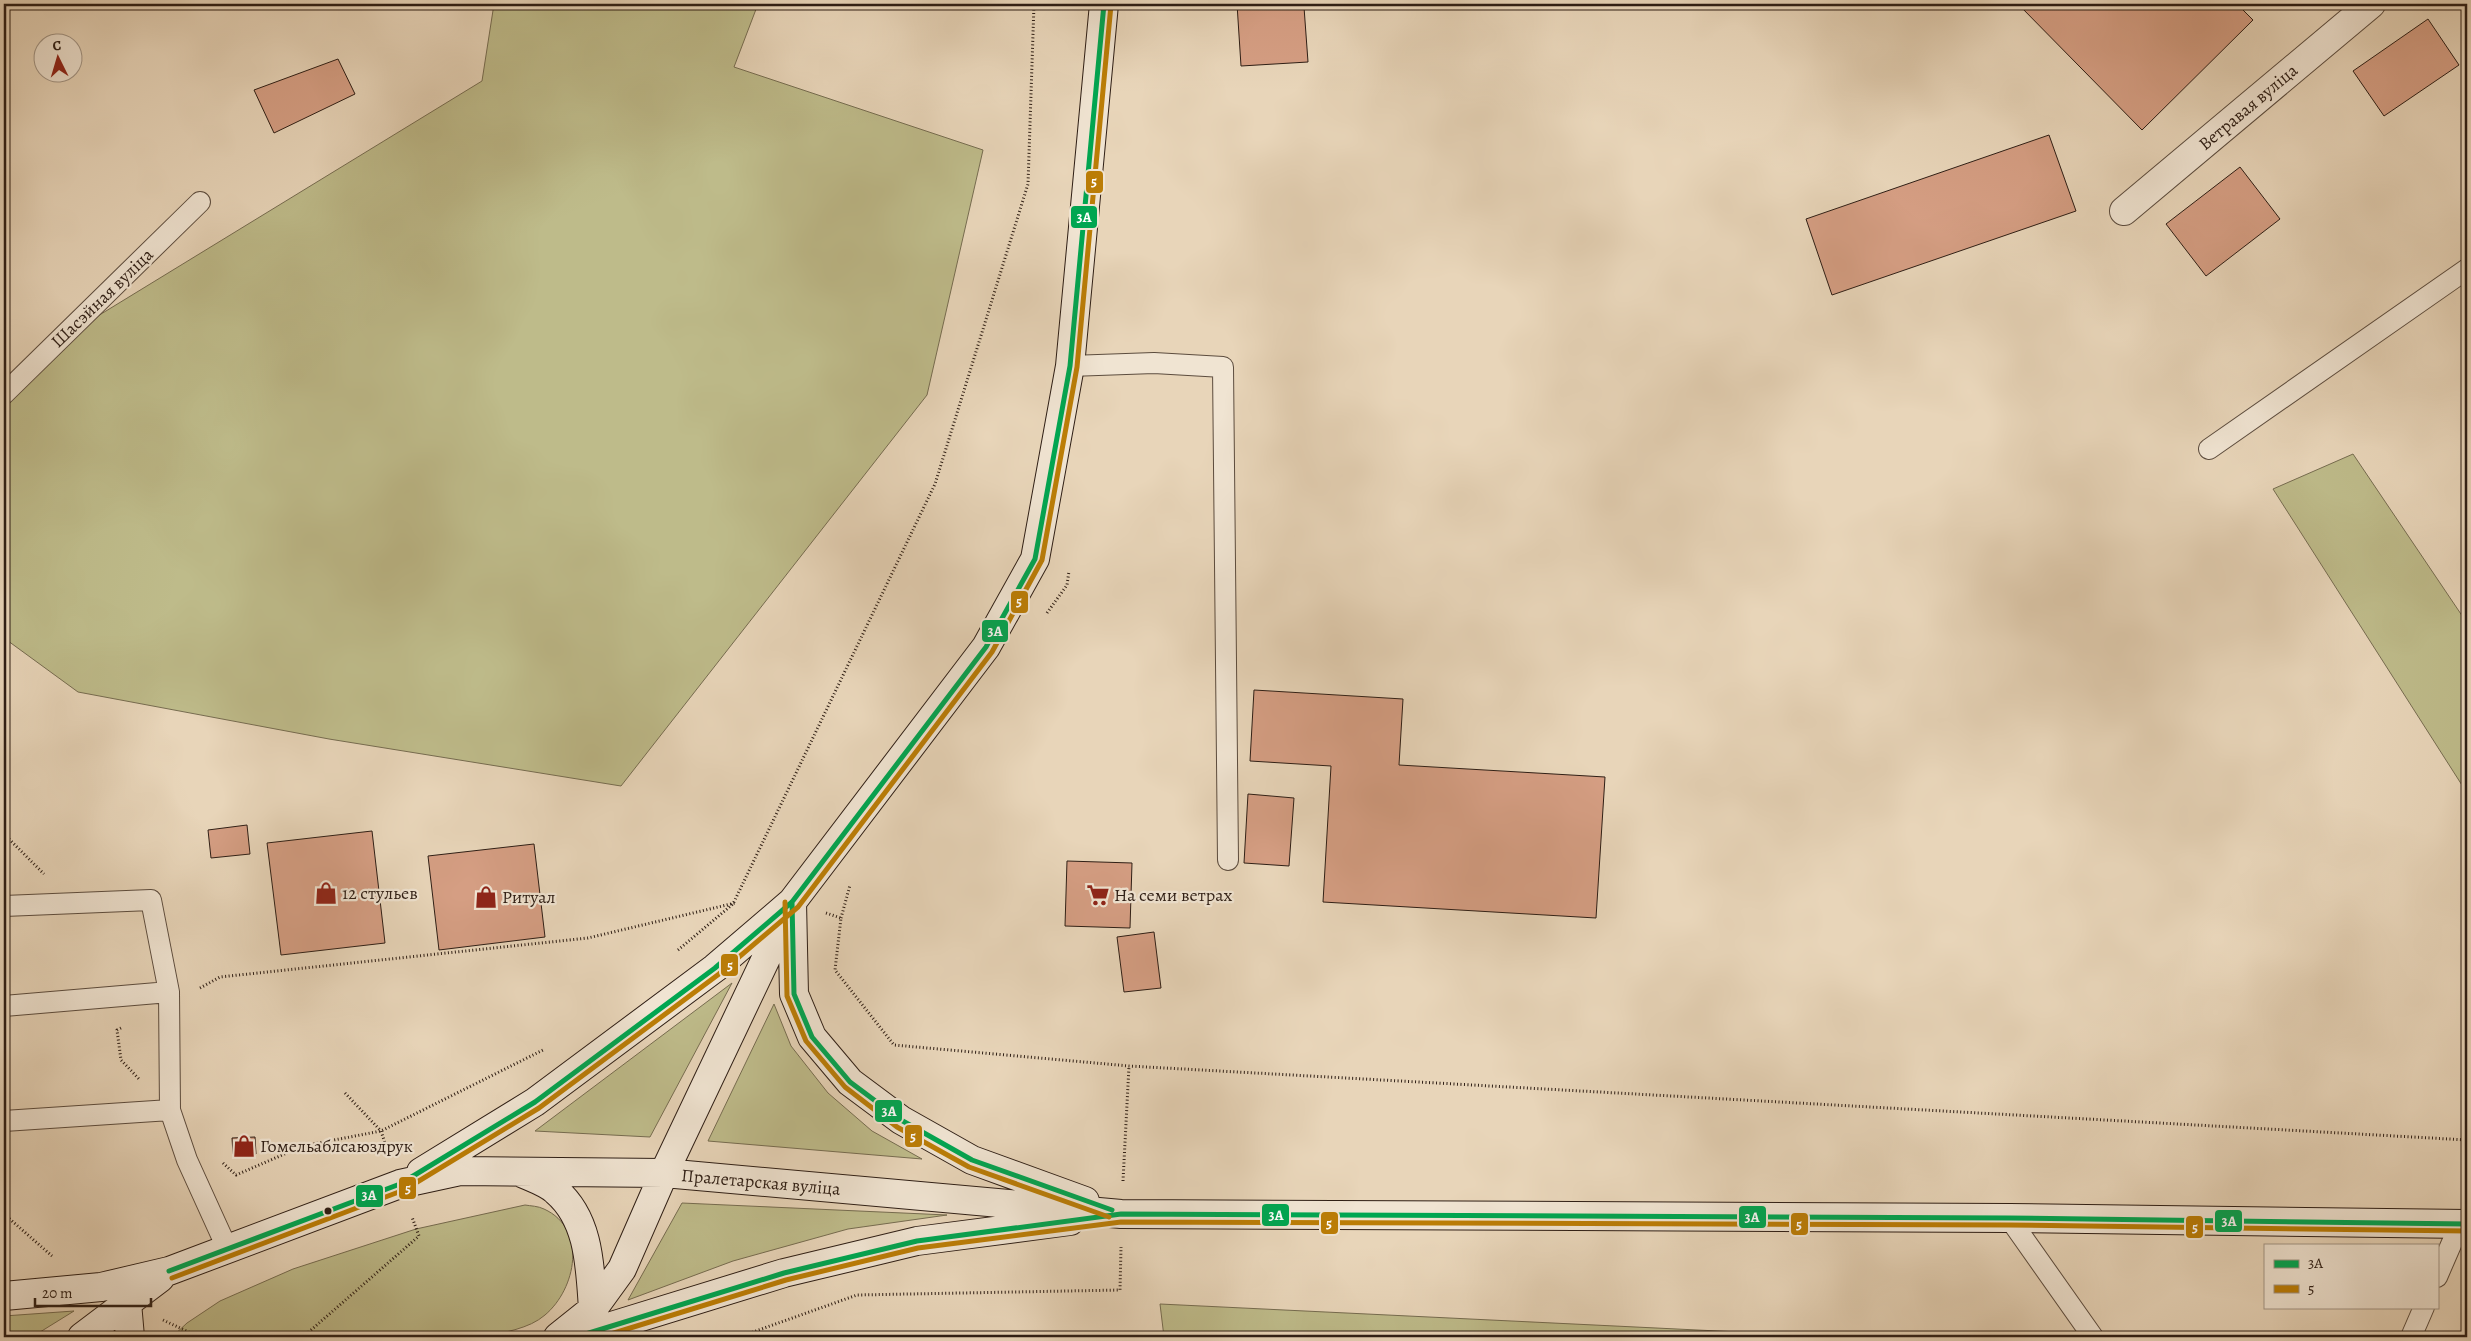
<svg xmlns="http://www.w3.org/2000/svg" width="2471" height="1341" viewBox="0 0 2471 1341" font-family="Alegreya,serif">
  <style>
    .green { fill: #bebb8a; stroke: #766c50 }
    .building { fill: #d59e83; stroke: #2e1e15 }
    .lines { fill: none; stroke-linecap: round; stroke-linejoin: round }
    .lane-casing { stroke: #5c4c3e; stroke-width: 22 }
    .street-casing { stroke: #5c4c3e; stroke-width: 30 }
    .secondary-casing { stroke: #2e1e15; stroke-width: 30 }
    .path { stroke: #2e1e15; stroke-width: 3; stroke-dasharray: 1 2.5; stroke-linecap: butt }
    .lane { stroke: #f0e4d2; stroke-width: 20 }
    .street { stroke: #f0e4d2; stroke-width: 28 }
    .secondary { stroke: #f0e4d2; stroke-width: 28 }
    .bus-1-casing { stroke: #f0e4d2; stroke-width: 9 }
    .bus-2-casing { stroke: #f0e4d2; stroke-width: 9 }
    .bus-1 { stroke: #00a651; stroke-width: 5 }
    .bus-2 { stroke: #bb7d06; stroke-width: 5 }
    .bus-dot { fill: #2e1e15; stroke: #f0e4d2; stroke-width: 2 }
    .labels { text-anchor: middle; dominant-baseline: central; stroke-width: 4.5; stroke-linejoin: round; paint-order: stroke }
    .street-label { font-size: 18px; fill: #2e1e15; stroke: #f0e4d2 }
    .poi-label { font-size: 18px; fill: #2e1e15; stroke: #f0e4d2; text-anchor: start }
    .line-badge { stroke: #f0e4d2; stroke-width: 2 }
    .badge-label { font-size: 14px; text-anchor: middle; font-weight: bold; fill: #fff }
  </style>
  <rect width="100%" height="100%" fill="#e8d5b9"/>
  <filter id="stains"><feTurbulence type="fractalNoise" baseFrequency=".004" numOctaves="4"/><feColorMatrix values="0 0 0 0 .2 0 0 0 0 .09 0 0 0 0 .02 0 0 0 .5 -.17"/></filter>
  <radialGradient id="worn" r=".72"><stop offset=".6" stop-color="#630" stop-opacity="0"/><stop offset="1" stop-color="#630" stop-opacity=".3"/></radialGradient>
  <path class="green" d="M 494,4 L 758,4 L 734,67 L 983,150 L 927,395 L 621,786 L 329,739 L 78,692 L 4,638 L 4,400 L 70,333 L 482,81 Z
    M 2353,454 L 2467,623 L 2467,793 L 2273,489 Z
    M 732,983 L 650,1137 L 535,1131 Z
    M 774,1004 L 791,1046 L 828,1093 L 872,1131 L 922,1159 L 708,1141 Z
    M 682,1203 L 947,1215 L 848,1229 L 733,1261 L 628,1300 Z
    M 525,1205 C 531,1206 538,1206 544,1209 C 588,1229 576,1289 545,1315 C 529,1329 504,1332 484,1337 L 172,1337 L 187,1323 L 220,1301 L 293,1269 L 416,1229 Z
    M 1160,1304 L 1780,1334 L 1781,1337 L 1164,1337 Z
    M 74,1311 L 32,1337 L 4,1337 L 4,1316 Z"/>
  <path class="building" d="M 1237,4 L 1346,4 L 1304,7 L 1308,62 L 1241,66 Z
    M 2018,4 L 2237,4 L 2253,20 L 2142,130 Z
    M 2428,19 L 2459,65 L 2384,116 L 2353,71 Z
    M 338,59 L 355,94 L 274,133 L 254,90 Z
    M 2049,135 L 2076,211 L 1832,295 L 1806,219 Z
    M 2240,167 L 2280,219 L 2206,276 L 2166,224 Z
    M 1254,690 L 1403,699 L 1399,765 L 1605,777 L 1596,918 L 1323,902 L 1331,766 L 1250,761 Z
    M 1248,794 L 1294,798 L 1289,866 L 1244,863 Z
    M 247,825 L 250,854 L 211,858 L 208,830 Z
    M 372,831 L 385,943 L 281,955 L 267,843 Z
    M 534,844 L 545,937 L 439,950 L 428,856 Z
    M 1067,861 L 1132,863 L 1130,928 L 1065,926 Z
    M 1154,932 L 1161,988 L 1124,992 L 1117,937 Z
    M 255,1137 L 256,1154 L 233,1154 L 232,1138 Z"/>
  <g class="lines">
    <defs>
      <path id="lane" d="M 1070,366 L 1154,363 L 1223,367 L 1228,860
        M 4,394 L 200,202
        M 2209,449 L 2467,269
        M 4,906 L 151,900 L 169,992 L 170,1110 L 187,1160 L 227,1248
        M 4,1006 L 169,992
        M 4,1121 L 170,1110
        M 2009,1218 L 2093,1337
        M 2437,1277 L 2460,1224
        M 2411,1337 L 2424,1307"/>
      <path id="street" d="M 2124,211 L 2371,4"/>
      <path id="secondary" d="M 792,902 L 794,994 L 812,1037 L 850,1082 L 901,1120 L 972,1160 L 1085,1201
        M 421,1172 L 535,1102 L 715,968 L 792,902 L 986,647 L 1035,559 L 1070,366 L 1104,4
        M 522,1173 C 533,1178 548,1183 556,1191 C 590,1220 590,1268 593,1309
        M 4,1296 L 101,1287 L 169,1271 L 400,1184 L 460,1171 L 664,1173 L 1121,1214 L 2009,1218 L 2467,1224
        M 127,1303 L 130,1337
        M 82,1337 L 160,1278
        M 558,1337 L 593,1309 L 622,1269 L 664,1173 L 789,910
        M 576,1337 L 784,1273 L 917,1241 L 1070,1221"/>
    </defs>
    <use href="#lane" class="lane-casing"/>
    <use href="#street" class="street-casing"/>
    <use href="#secondary" class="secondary-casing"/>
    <path class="path" d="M 1047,613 L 1067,585 L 1069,571
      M 4,834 L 44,874
      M 826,913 L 841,918 L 835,970 L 894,1045 L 1129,1066 L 2467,1140
      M 841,918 L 850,885
      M 678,950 L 733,904 L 935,484 L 1028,184 L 1034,4
      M 200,988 L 220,977 L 588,938 L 735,903
      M 121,1028 L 117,1030 L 121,1060 L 139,1079
      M 345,1093 L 381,1131 L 388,1152
      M 223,1163 L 236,1175 L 303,1146 L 381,1131 L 543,1050
      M 1123,1181 L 1129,1066
      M 4,1214 L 52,1256
      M 163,1320 L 199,1337
      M 303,1337 L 419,1236 L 412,1217
      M 739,1337 L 857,1295 L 1120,1290 L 1121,1247"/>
    <use href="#lane" class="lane"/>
    <use href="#street" class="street"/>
    <use href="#secondary" class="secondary"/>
    <defs>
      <path id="bus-1" d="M 792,902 L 794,994 L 812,1037 L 850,1082 L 901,1120 L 972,1160 L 1112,1210
        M 169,1271 L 400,1184 L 535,1102 L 715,968 L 792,902 L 986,647 L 1035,559 L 1070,366 L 1104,4
        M 576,1337 L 784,1273 L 917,1241 L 1121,1214 L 2009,1218 L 2467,1224"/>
      <path id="bus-2" d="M 785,902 L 787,996 L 806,1041 L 845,1087 L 897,1127 L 969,1167 L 1109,1217
        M 172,1278 L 404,1190 L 539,1108 L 719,974 L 798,907 L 992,652 L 1042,560 L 1077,367 L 1111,5
        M 601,1337 L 786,1280 L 918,1248 L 1121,1222 L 2009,1225 L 2467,1231"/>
    </defs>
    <use href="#bus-1" class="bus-1-casing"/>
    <use href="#bus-2" class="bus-2-casing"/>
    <use href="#bus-1" class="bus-1"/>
    <use href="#bus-2" class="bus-2"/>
  </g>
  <defs>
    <symbol id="shop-bare" viewBox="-9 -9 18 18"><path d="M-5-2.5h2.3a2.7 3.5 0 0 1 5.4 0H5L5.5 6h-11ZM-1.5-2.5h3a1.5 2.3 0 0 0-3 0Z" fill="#8f2418" stroke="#f0e4d2" stroke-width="2.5" paint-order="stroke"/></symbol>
    <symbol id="supermarket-bare" viewBox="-9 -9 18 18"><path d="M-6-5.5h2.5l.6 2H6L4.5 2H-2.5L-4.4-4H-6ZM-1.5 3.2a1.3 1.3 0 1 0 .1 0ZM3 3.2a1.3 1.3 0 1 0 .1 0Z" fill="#8f2418" stroke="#f0e4d2" stroke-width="2.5" paint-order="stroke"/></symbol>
  </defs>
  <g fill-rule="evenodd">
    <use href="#shop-bare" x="310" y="877" width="32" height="32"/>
    <use href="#supermarket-bare" x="1082" y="879" width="32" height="32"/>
    <use href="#shop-bare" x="470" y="881" width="32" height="32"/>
    <use href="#shop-bare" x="228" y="1130" width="32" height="32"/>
  </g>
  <circle class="bus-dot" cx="328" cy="1211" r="4.5"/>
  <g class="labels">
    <g class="street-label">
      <text transform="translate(2248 107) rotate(-40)">Ветравая вуліца</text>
      <text transform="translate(102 298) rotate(-44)">Шасэйная вуліца</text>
      <text transform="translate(761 1182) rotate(5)">Пралетарская вуліца</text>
    </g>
    <g class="poi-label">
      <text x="342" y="893">12 стульев</text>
      <text x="1114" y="895">На семи ветрах</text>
      <text x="502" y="897">Ритуал</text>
      <text x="260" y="1146">Гомельаблсаюздрук</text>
    </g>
  </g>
  <g class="line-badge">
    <rect x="1085" y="170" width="19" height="24" rx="5" fill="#bb7d06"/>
    <rect x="1070" y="205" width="28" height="24" rx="5" fill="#00a651"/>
    <rect x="1010" y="590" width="19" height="24" rx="5" fill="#bb7d06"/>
    <rect x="981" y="619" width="28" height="24" rx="5" fill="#00a651"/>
    <rect x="720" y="953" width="19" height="24" rx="5" fill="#bb7d06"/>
    <rect x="874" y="1099" width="29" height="24" rx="5" fill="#00a651"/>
    <rect x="904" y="1124" width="19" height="24" rx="5" fill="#bb7d06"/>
    <rect x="398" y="1176" width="19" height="24" rx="5" fill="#bb7d06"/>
    <rect x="355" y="1184" width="29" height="24" rx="5" fill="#00a651"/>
    <rect x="1261" y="1203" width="29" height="24" rx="5" fill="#00a651"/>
    <rect x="1738" y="1205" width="29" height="24" rx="5" fill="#00a651"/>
    <rect x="2214" y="1209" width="29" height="24" rx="5" fill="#00a651"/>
    <rect x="1320" y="1211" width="19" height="24" rx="5" fill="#bb7d06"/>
    <rect x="1790" y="1212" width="19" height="24" rx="5" fill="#bb7d06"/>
    <rect x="2185" y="1215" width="19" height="24" rx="5" fill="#bb7d06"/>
  </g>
  <g class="badge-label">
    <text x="1094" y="186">5</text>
    <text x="1084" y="222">3А</text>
    <text x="1019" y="606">5</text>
    <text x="995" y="636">3А</text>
    <text x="730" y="970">5</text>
    <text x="889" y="1116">3А</text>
    <text x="913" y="1141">5</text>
    <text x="408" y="1193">5</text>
    <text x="369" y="1200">3А</text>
    <text x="1276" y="1220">3А</text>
    <text x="1752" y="1222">3А</text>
    <text x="2229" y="1226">3А</text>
    <text x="1329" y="1228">5</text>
    <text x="1799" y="1229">5</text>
    <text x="2195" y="1232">5</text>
  </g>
  <rect width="2471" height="1341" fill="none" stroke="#e8d5b9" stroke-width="20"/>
  <rect x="5" y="5" width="2461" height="1331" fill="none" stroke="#2e1e15" stroke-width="2.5"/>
  <rect x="10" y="10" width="2451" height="1321" fill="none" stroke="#2e1e15"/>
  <rect x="2264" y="1244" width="175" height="65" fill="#f0e4d2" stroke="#a29586"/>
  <rect x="2274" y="1260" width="25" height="8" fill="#00a651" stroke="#a29586"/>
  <text x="2308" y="1268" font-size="15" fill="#2e1e15">3А</text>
  <rect x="2274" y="1285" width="25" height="8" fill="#bb7d06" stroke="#a29586"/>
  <text x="2308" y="1294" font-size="15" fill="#2e1e15">5</text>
  <g transform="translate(58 58) rotate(355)"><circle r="24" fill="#f0e4d2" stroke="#a29586"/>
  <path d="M0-4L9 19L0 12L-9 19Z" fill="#8f2418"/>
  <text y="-8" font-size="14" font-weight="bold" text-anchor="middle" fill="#2e1e15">С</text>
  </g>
  <path d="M35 1298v8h116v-8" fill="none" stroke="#2e1e15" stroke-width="2.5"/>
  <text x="42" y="1298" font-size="15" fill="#2e1e15" stroke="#f0e4d2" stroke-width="4" paint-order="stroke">20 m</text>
  <rect width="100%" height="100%" filter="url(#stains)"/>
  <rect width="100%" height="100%" fill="url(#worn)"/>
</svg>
